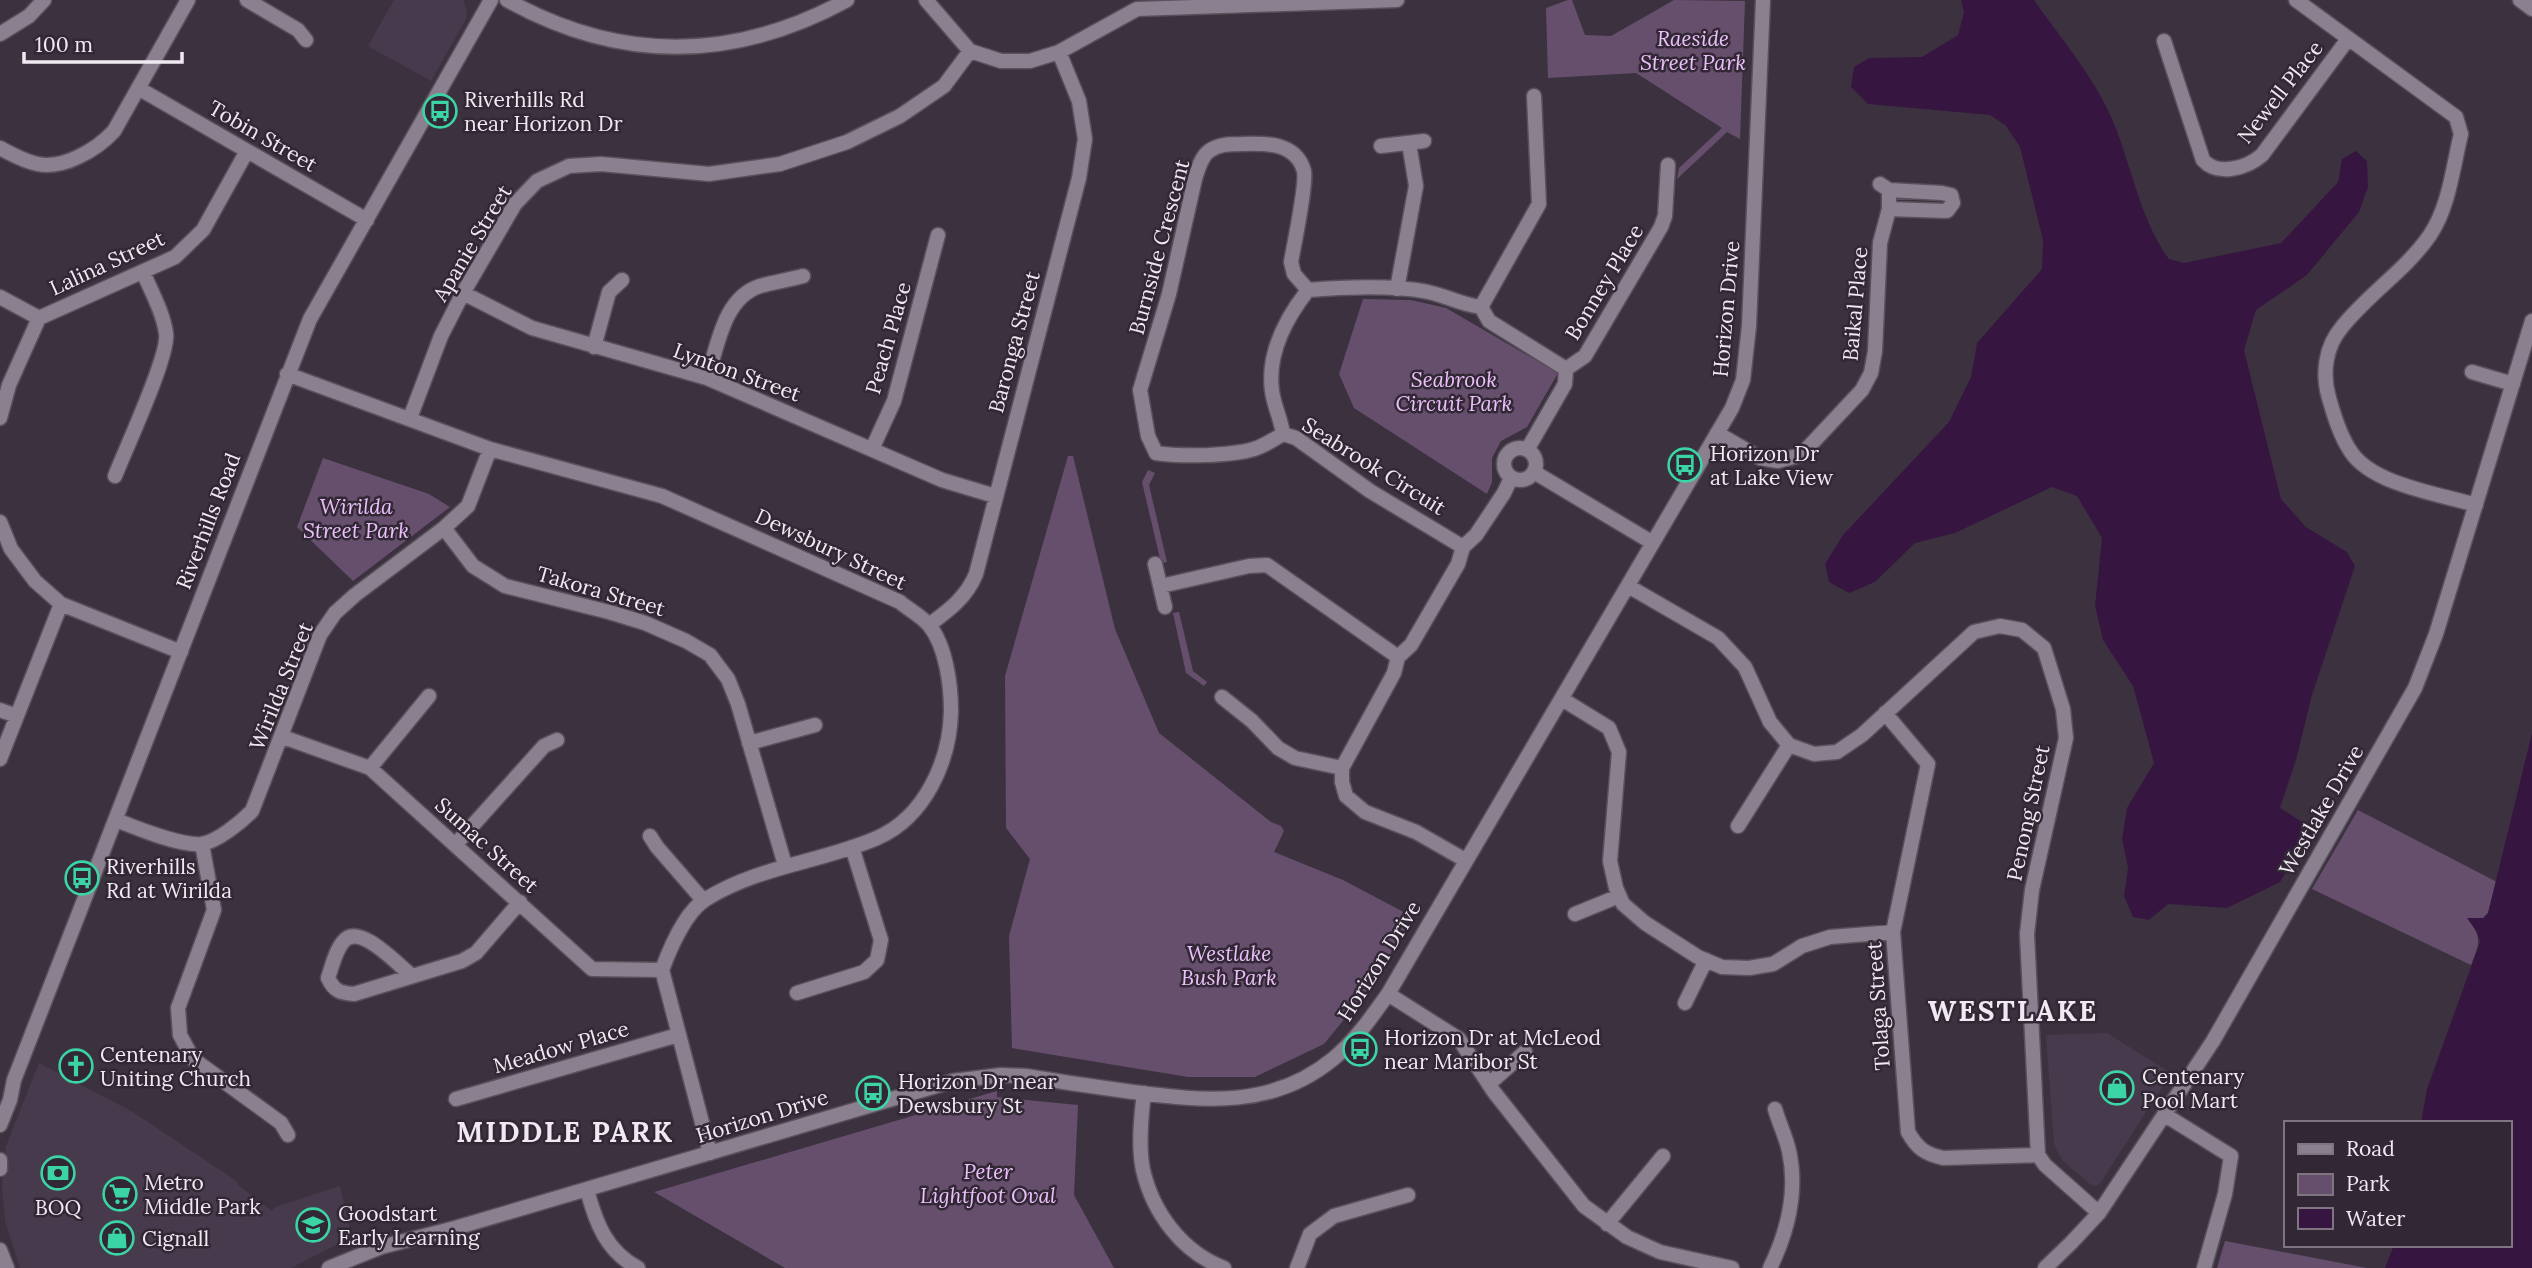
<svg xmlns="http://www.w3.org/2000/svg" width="2532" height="1268" viewBox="0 0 2532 1268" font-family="Lora,serif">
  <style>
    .built { fill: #473a4c }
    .green { fill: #664f6d }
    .water { fill: #361640 }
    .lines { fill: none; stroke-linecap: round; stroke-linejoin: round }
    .minor-casing { stroke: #58505b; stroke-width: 17 }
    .minor { stroke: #8b808f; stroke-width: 14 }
    .labels { text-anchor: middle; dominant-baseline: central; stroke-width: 5; stroke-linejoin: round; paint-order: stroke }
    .park-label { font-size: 21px; font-style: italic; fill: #ebc0fa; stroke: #322835 }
    .street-label { font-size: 21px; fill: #efe9f2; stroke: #322835 }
    .poi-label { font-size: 21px; fill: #efe9f2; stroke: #322835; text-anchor: start }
    .district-label { font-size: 28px; font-weight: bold; letter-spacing: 2px; fill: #efe9f2; stroke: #322835 }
  </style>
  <rect width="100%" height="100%" fill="#3c323f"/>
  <path class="built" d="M 394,0 L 463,0 L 467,11 L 466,19 L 431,81 L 368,46 Z
    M 2107,1033 L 2171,1073 L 2101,1182 L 2096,1186 L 2091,1185 L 2063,1161 L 2054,1145 L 2046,1035 Z
    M 39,1063 L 131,1111 L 238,1182 L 237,1184 L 272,1211 L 275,1207 L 340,1186 L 352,1237 L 291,1268 L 20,1268 L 5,1221 L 2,1186 L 6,1146 Z"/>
  <path class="green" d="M 1568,0 L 1572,0 L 1585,35 L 1611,36 L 1674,0 L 1745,1 L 1740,139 L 1727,132 L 1677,179 L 1679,168 L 1722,128 L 1636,73 L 1548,78 L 1546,8 Z
    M 1363,299 L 1411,300 L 1446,308 L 1558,373 L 1527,427 L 1501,441 L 1492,458 L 1492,482 L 1487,494 L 1354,408 L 1339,374 Z
    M 1068,456 L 1073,456 L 1115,629 L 1159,733 L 1271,822 L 1281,826 L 1284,831 L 1274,852 L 1343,880 L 1413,917 L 1368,990 L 1324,1044 L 1255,1077 L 1188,1077 L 1012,1048 L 1009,936 L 1030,859 L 1006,828 L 1005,676 Z
    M 323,458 L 429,494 L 450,507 L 353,581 L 297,527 Z
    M 1148,470 L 1155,473 L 1149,485 L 1167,562 L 1161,563 L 1142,482 Z
    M 1179,612 L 1193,671 L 1207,682 L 1204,686 L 1186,673 L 1173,613 Z
    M 2358,810 L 2497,882 L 2488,913 L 2484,918 L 2468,918 C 2482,939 2480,942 2471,965 L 2312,889 Z
    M 997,1091 L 997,1097 L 1078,1105 L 1074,1195 L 1114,1268 L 785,1268 L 654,1192 Z
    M 2225,1241 L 2367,1268 L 2217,1268 Z"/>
  <path class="water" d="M 1961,0 L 2034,0 C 2062,40 2097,80 2115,126 C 2132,169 2141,221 2169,259 L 2184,263 L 2281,243 L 2338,182 L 2342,159 L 2356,151 L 2367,161 L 2368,187 L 2359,212 L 2307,275 L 2256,310 L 2244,350 L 2281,499 L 2306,527 L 2347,552 L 2355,566 L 2312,695 L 2296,760 L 2280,808 L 2313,829 L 2280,882 L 2227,908 L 2168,904 L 2149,920 L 2133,917 L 2124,896 L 2128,868 L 2122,839 L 2127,808 L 2154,763 L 2133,686 L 2103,640 L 2095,606 L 2102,538 L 2077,496 L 2052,487 L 1955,533 L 1915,543 L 1875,582 L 1849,593 L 1829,582 L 1825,564 L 1843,535 L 1949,422 L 1971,377 L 1977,343 L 2042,269 L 2043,240 L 2020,147 L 2006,126 L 1990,115 L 1868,104 L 1851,87 L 1854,67 L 1869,58 L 1922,57 L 1958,35 L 1964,12 Z
    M 2532,733 L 2532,1268 L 2385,1268 L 2394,1245 L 2509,1245 L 2509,1123 L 2421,1123 L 2427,1089 L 2480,942 L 2477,932 L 2467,918 L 2483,918 L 2488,913 Z"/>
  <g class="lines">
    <defs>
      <path id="minor" d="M 247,0 L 298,30 L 306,40
        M 507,0 C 620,63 733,62 847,0
        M 926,0 L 970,51 L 1001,61 L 1030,61 L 1059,52 L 1137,9 L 1397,0
        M 2296,0 L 2456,117 L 2461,134 C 2453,167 2449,207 2430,235 C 2406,270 2368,294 2342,327 C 2325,347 2322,374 2329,398 C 2334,415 2340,436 2351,452 C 2373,485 2440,494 2476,505
        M 2520,0 L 2532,9
        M 0,34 L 29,16 L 44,0
        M 2164,41 L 2203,160 C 2217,176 2246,169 2262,155 L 2348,39
        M 138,88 L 367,220
        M 1381,146 L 1424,141
        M 0,148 C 29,164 47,172 78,157 C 93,150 103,143 114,131 L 188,0
        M 1889,190 L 1942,193 L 1951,195 L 1953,203 L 1947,211 L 1889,209
        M 1397,289 L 1416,186 L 1409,143
        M 463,293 L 532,328 L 707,378 L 942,480 L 995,496
        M 0,297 L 39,318
        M 1481,307 L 1539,204 L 1534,96
        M 594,347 L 609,292 L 622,280
        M 1566,369 L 1585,356 L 1661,227 L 1665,216 L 1668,165
        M 2472,372 L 2513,384
        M 287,374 L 490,449 L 662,496 L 900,602 C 908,609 921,616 929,625 C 946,646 951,685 951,711 C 950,761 925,817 877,838 C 822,862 759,866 706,899 C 686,911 670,948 662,970 L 710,1153
        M 707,378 C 718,346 723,298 760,286 C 773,282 789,280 803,276
        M 0,418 L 9,385 L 39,318 L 175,257 L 203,230 L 247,151
        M 410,418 L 441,336 L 463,293 L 515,204 L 537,181 L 569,166 L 601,164 L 709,174 L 780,164 L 847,142 L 900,116 L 944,86 L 970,51
        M 1717,433 L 1760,458 L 1778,461 L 1801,455 L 1862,390 L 1871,373 L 1875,351 L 1880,243 L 1889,209 L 1889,190 L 1880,184
        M 1283,434 C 1274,439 1264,446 1254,449 C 1230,456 1181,457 1156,453 L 1148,436 L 1140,390 L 1169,294 L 1195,179 C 1198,169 1201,157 1209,151 C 1219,144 1230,144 1241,144 C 1265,143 1296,142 1304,171 C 1307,183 1294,245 1291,262 L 1294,274 L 1308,290
        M1504 464a16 16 0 1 1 32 0a16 16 0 1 1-32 0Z
        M 872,449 L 894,401 L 938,235
        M 1534,472 L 1653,543
        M 115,476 C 125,450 170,354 166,333 C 163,312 151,291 143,272
        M 0,522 L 11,549 L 35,581 L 61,604 L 181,652
        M 444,528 L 473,566 L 505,586 L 609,612 L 645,623 L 686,641 L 710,655 L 728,679 L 738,704 L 785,865
        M 1463,547 L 1370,491 L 1296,438 L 1283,434 C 1281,419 1274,406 1272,391 C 1267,354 1286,318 1308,290 C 1342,287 1395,285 1428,292 C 1447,296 1462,305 1481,307 L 1489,321 L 1566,369 L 1565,384 L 1527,450
        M 1155,564 L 1165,607
        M 1161,586 L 1249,566 L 1267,565 L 1398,657
        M 1628,586 L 1718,638 L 1745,667 L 1770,722 L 1789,745 L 1814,754 L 1837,752 L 1862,735 L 1974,632 L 2000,626 L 2022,630 L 2044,648 L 2063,709 L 2066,738 L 2032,890 L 2027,934 L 2038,1155 L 2045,1165 L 2099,1213
        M 929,625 C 949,610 966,598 976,574 L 1079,178 L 1085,139 L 1079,101 L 1059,52
        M 1222,697 L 1252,721 L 1278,748 L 1295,758 L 1342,768
        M 1562,699 L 1609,728 L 1619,752 L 1610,861 L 1616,888 L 1623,904 L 1645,923 L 1698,957 L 1722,967 L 1749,968 L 1773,964 L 1802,946 L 1830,937 L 1893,932
        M 0,710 L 17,716
        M 1885,713 L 1928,764 L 1893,932 L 1908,1132 C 1917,1148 1925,1154 1943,1158 L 2038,1155
        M 283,737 L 370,768 L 592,969 L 662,970
        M 749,743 L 815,725
        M 0,759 L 61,604
        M 370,768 L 429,696
        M 116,820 C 136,828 180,846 201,844 C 217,842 241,822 252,811 L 320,635 L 335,613 L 355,595 L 444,528 L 468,506 L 490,449
        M 1738,826 L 1789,745
        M 650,836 L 657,847 L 703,900
        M 202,844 L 214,910 L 178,1008 L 180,1035 L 193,1059 L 281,1123 L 288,1135
        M 456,844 L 544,746 L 557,740
        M 1465,860 L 1416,832 L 1365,812 L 1346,796 L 1342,782 L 1342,768 L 1394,673 L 1398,657 L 1411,645 L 1458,564 L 1463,547 L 1476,535 L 1504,493 L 1511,478
        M 1575,914 L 1619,896
        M 411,975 C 397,964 358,921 343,942 C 335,951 332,967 328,978 C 334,991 340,993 354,994 L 462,961 L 476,953 L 520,902
        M 797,993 L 864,972 L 877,960 L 881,940 L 852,847
        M 1388,994 L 1459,1039 L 1494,1092 L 1584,1206 L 1627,1237 L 1660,1252 L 1732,1268
        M 1685,1003 L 1706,960
        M 1489,1084 L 1525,1052
        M 1144,1093 C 1141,1117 1138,1146 1143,1170 C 1153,1213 1182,1252 1224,1268
        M 456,1099 L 678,1035
        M 2165,1115 L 2231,1156 L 2225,1194 L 2204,1268
        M 0,1125 L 10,1100 L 14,1080 L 310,319 L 491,0
        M 0,1160 L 0,1169
        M 587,1190 C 596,1223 606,1251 638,1268
        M 1607,1224 L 1663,1156
        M 0,1250 L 7,1268
        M 329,1268 L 381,1247 L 455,1228 L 953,1081 L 1001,1075 L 1026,1076 C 1062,1082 1097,1087 1133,1092 C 1204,1101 1272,1109 1333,1059 C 1355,1041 1371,1018 1388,994 L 1732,408 L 1743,380 L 1749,326 L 1763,0
        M 1297,1268 L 1310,1234 L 1334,1216 L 1408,1195
        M 1770,1268 C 1788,1231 1798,1192 1789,1151 C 1786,1137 1779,1123 1775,1109
        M 2045,1268 L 2071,1243 L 2099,1213 L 2213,1041 L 2415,688 L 2436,634 L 2532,321"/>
    </defs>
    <use href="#minor" class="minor-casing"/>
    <use href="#minor" class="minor"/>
  </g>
  <defs>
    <symbol id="bus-ring" viewBox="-11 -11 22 22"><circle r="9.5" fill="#322835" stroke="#3bd4a4" stroke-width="1.5"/><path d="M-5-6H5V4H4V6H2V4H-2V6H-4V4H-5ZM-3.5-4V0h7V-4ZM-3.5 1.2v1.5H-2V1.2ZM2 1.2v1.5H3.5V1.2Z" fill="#3bd4a4"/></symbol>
    <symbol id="church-ring" viewBox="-11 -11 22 22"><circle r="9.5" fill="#322835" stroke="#3bd4a4" stroke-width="1.5"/><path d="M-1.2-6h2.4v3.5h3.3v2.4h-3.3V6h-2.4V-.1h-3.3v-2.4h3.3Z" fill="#3bd4a4"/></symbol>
    <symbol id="shop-ring" viewBox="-11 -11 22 22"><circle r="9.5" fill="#322835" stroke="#3bd4a4" stroke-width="1.5"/><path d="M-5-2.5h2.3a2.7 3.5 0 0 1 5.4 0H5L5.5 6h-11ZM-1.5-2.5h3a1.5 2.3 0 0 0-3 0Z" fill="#3bd4a4"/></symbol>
    <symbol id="bank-ring" viewBox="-11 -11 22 22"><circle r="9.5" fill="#322835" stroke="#3bd4a4" stroke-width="1.5"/><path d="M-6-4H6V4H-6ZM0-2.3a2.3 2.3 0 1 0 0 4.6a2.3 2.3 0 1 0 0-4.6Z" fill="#3bd4a4"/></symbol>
    <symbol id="supermarket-ring" viewBox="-11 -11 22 22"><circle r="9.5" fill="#322835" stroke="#3bd4a4" stroke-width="1.5"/><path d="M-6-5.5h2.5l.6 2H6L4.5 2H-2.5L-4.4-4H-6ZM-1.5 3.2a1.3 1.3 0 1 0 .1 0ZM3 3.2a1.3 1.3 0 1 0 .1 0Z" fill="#3bd4a4"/></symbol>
    <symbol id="school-ring" viewBox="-11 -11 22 22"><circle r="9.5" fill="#322835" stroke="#3bd4a4" stroke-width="1.5"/><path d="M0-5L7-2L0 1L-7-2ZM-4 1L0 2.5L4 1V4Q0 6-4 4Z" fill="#3bd4a4"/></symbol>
  </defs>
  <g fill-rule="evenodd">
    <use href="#bus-ring" x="421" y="92" width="38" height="38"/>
    <use href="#bus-ring" x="1666" y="446" width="38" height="38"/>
    <use href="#bus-ring" x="63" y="859" width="38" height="38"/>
    <use href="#bus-ring" x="1341" y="1030" width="38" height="38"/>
    <use href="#church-ring" x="57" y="1047" width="38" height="38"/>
    <use href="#shop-ring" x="2098" y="1069" width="38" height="38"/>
    <use href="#bus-ring" x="854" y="1074" width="38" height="38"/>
    <use href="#bank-ring" x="39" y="1154" width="38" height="38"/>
    <use href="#supermarket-ring" x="101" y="1175" width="38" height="38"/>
    <use href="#school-ring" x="294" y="1206" width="38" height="38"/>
    <use href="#shop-ring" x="98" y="1219" width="38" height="38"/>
  </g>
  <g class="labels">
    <g class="park-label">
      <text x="1693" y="38">Raeside<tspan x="1693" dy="24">Street Park</tspan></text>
      <text x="1454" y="379">Seabrook<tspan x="1454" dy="24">Circuit Park</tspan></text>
      <text x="356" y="506">Wirilda<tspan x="356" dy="24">Street Park</tspan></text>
      <text x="1229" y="953">Westlake<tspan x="1229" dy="24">Bush Park</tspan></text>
      <text x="988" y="1171">Peter<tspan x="988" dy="24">Lightfoot Oval</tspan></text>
    </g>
    <g class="street-label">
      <text transform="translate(2280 92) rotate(-52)">Newell Place</text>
      <text transform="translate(263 136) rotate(30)">Tobin Street</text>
      <text transform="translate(472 243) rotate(-59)">Apanie Street</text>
      <text transform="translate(1159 247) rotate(-75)">Burnside Crescent</text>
      <text transform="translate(107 263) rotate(-25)">Lalina Street</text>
      <text transform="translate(1604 282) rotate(-59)">Bonney Place</text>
      <text transform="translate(1855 304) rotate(-85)">Baikal Place</text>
      <text transform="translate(1726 309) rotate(-85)">Horizon Drive</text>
      <text transform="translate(888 338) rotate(-74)">Peach Place</text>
      <text transform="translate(1014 342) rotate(-75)">Baronga Street</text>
      <text transform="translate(737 372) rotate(20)">Lynton Street</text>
      <text transform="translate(1374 466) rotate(32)">Seabrook Circuit</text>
      <text transform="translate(208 521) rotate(-69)">Riverhills Road</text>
      <text transform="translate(831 549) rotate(25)">Dewsbury Street</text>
      <text transform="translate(601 591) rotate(16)">Takora Street</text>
      <text transform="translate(281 686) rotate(-68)">Wirilda Street</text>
      <text transform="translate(2321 810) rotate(-60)">Westlake Drive</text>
      <text transform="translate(2028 813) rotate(-78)">Penong Street</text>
      <text transform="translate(487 845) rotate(42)">Sumac Street</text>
      <text transform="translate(1379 961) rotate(-58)">Horizon Drive</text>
      <text transform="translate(1878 1006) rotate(-94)">Tolaga Street</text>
      <text transform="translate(561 1047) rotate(-16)">Meadow Place</text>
      <text transform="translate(762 1116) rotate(-17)">Horizon Drive</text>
    </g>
    <g class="poi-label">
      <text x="464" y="99">Riverhills Rd<tspan x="464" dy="24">near Horizon Dr</tspan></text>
      <text x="1710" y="453">Horizon Dr<tspan x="1710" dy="24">at Lake View</tspan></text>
      <text x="106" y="866">Riverhills<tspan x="106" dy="24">Rd at Wirilda</tspan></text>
      <text x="1384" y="1037">Horizon Dr at McLeod<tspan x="1384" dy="24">near Maribor St</tspan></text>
      <text x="100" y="1054">Centenary<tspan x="100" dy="24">Uniting Church</tspan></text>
      <text x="2142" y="1076">Centenary<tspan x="2142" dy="24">Pool Mart</tspan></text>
      <text x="898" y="1081">Horizon Dr near<tspan x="898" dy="24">Dewsbury St</tspan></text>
      <text x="144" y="1182">Metro<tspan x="144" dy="24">Middle Park</tspan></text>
      <text x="58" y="1207" text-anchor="middle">BOQ</text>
      <text x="338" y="1213">Goodstart<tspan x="338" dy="24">Early Learning</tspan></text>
      <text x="142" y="1238">Cignall</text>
    </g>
    <g class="district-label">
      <text x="2013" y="1011">WESTLAKE</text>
      <text x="565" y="1132">MIDDLE PARK</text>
    </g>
  </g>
  <rect x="2284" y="1121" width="228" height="126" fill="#322835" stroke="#7e7581" stroke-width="2"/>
  <rect x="2298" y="1144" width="35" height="10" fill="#8b808f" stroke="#7e7581" stroke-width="2"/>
  <text x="2346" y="1156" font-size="21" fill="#efe9f2">Road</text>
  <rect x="2298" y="1174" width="35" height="21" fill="#664f6d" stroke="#7e7581" stroke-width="2"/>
  <text x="2346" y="1191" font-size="21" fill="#efe9f2">Park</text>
  <rect x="2298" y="1208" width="35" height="21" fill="#361640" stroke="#7e7581" stroke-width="2"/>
  <text x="2346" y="1226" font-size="21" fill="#efe9f2">Water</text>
  <path d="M24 52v10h158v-10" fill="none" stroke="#efe9f2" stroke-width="3.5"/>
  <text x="35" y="52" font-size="21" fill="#efe9f2" stroke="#322835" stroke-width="5" paint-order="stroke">100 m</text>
</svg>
